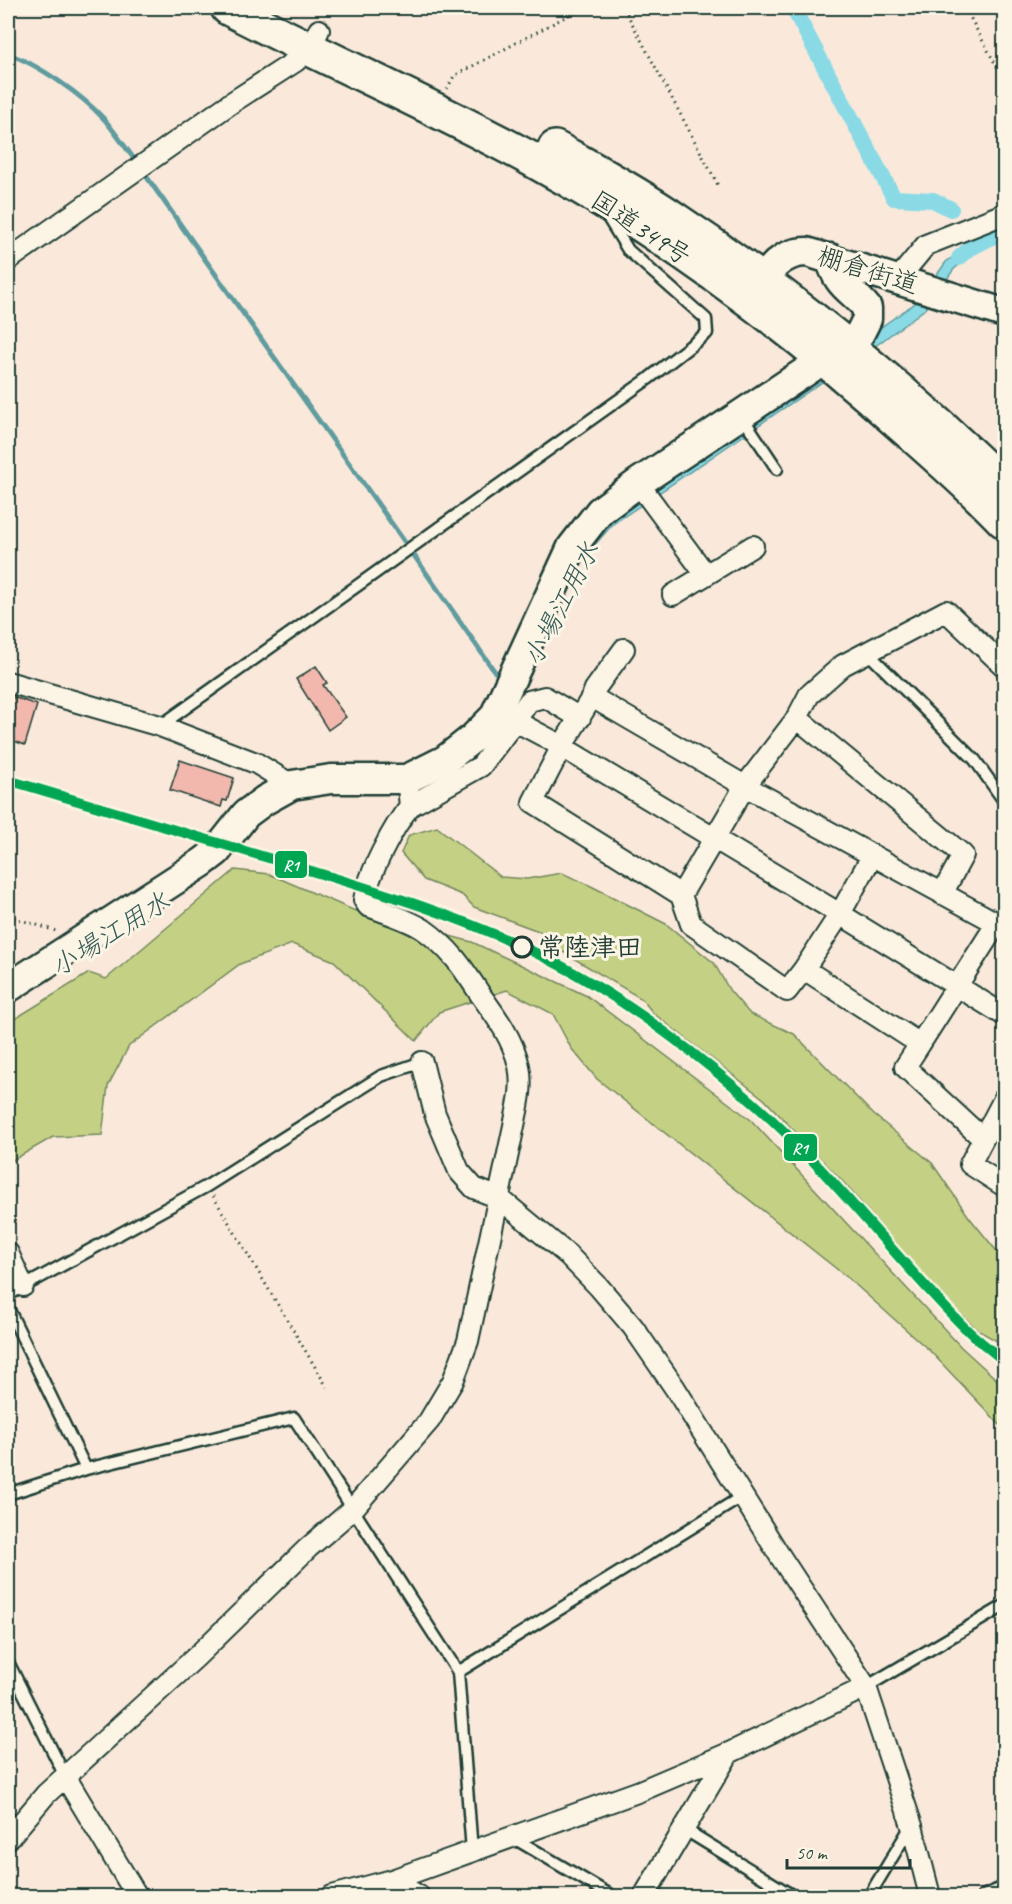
<svg xmlns="http://www.w3.org/2000/svg" width="1012" height="1904" viewBox="0 0 1012 1904" font-family="Caveat,'Klee One',sans-serif">
  <style>
    .green { fill: #c4d185; stroke: #72875c; stroke-width: 1.5 }
    .water { fill: #8adae6; stroke: #5f9b9f; stroke-width: 1.5 }
    .lines { fill: none; stroke-linecap: round; stroke-linejoin: round }
    .stream { stroke: #5f9b9f; stroke-width: 5 }
    .canal { stroke: #8adae6; stroke-width: 16 }
    .building { fill: #f2b8ad; stroke: #1f3d34; stroke-width: 1.5 }
    .lane-casing { stroke: #1f3d34; stroke-width: 15 }
    .street-casing { stroke: #1f3d34; stroke-width: 24 }
    .secondary-casing { stroke: #1f3d34; stroke-width: 33 }
    .highway-casing { stroke: #1f3d34; stroke-width: 38 }
    .path { stroke: #1f3d34; stroke-width: 3; stroke-dasharray: 1.5 4.5; stroke-linecap: butt }
    .lane { stroke: #fcf5e5; stroke-width: 10 }
    .street { stroke: #fcf5e5; stroke-width: 20 }
    .secondary { stroke: #fcf5e5; stroke-width: 28 }
    .highway { stroke: #fcf5e5; stroke-width: 33 }
    .rail-1-casing { stroke: #fcf5e5; stroke-width: 15 }
    .rail-1 { stroke: #00a651; stroke-width: 10 }
    .stop-dot { fill: #fcf5e5; stroke: #1f3d34; stroke-width: 3 }
    .labels { text-anchor: middle; dominant-baseline: central; stroke-width: 6; stroke-linejoin: round; paint-order: stroke }
    .street-label { font-size: 26px; fill: #1f3d34; stroke: #fcf5e5 }
    .stop-label { font-size: 26px; font-weight: bold; fill: #1f3d34; stroke: #fcf5e5; text-anchor: start }
    .water-label { font-size: 27px; font-style: italic; fill: #345c58; stroke: #fcf5e5 }
    .line-badge { stroke: #fcf5e5; stroke-width: 2 }
    .badge-label { font-size: 16px; text-anchor: middle; font-weight: bold; fill: #fff }
  </style>
  <rect width="100%" height="100%" fill="#fae9da"/>
  <filter id="ink" filterUnits="userSpaceOnUse"><feTurbulence type="fractalNoise" baseFrequency=".0167" numOctaves="2"/><feDisplacementMap in="SourceGraphic" scale="12" xChannelSelector="R" yChannelSelector="G"/><feConvolveMatrix kernelMatrix="1 2 1 2 8 2 1 2 1" color-interpolation-filters="sRGB"/></filter>
  <g filter="url(#ink)">
    <path class="green" d="M 437,827 L 501,877 L 527,879 L 562,873 L 591,886 L 666,924 L 714,963 L 730,991 L 750,1014 L 794,1034 L 873,1114 L 932,1163 L 969,1217 L 1004,1260 L 1004,1325 L 997,1341 L 979,1331 L 938,1293 L 844,1183 L 764,1099 L 653,1013 L 642,999 L 553,946 L 541,932 L 474,907 L 462,895 L 424,880 L 401,853 L 409,835 Z
      M 235,870 L 269,874 L 353,910 L 472,942 L 587,996 L 751,1120 L 961,1347 L 1004,1386 L 1004,1429 L 930,1351 L 848,1278 L 597,1079 L 571,1048 L 553,1014 L 507,990 L 439,1012 L 416,1041 L 334,961 L 292,944 L 240,964 L 129,1046 L 108,1086 L 102,1135 L 53,1137 L 8,1163 L 8,1023 L 89,973 L 106,979 Z"/>
    <path class="water" d="M 974,241 L 978,251 L 954,269 L 925,309 L 874,347 L 613,524 L 585,556 L 506,726 L 577,552 L 592,530 L 918,301 L 946,262 Z"/>
    <g class="lines">
      <path class="stream" d="M 8,54 C 38,64 82,95 104,119 C 115,132 125,147 135,160
        M 144,173 L 404,541
        M 413,554 L 495,672"/>
      <path class="canal" d="M 793,8 L 894,198 L 933,200 L 951,209
        M 959,258 L 969,249 L 1004,231"/>
    </g>
    <path class="building" d="M 316,666 L 327,683 L 323,685 L 346,717 L 328,730 L 296,679 Z
      M 13,697 L 37,705 L 25,745 L 8,739 L 8,713 Z
      M 180,760 L 234,778 L 227,801 L 223,800 L 221,807 L 170,790 Z"/>
    <g class="lines">
      <defs>
        <path id="lane" d="M 741,415 L 777,469
          M 867,652 L 975,760 L 1004,801
          M 160,726 L 648,379 L 707,333 L 706,319 L 628,250 L 607,216
          M 8,1295 L 207,1186 L 381,1076 L 422,1062
          M 8,1308 L 86,1469
          M 8,1494 L 86,1469 L 294,1418 L 458,1672 L 472,1851
          M 8,1662 L 66,1778
          M 458,1672 L 743,1496
          M 866,1687 L 1004,1606
          M 684,1829 L 793,1896
          M 512,1837 L 612,1896
          M 382,1896 L 391,1880
          M 869,1896 L 911,1826
          M 983,1896 L 1004,1887"/>
        <path id="street" d="M 8,260 L 231,103 L 296,61 L 310,48 L 319,30
          M 898,279 L 926,245 L 1004,214
          M 638,483 L 706,575
          M 673,595 L 753,546
          M 1004,666 L 946,611 L 843,665 L 809,695 L 797,718 L 745,786 L 681,895 L 533,802 L 562,746 L 592,697 L 745,786 L 1004,927
          M 8,682 L 160,726 L 256,763 L 292,785
          M 592,697 L 595,689 L 624,649
          M 797,718 L 963,855 L 942,894
          M 515,721 L 529,701 L 545,697 L 580,718
          M 410,806 L 481,766 L 515,721 L 549,739 L 840,914 L 1004,1015
          M 872,856 L 840,914 L 804,969 L 920,1044 L 905,1067 L 982,1138
          M 681,895 L 691,924 L 787,991 L 804,969
          M 920,1044 L 997,923
          M 422,1062 L 435,1114 L 459,1171 L 474,1188 L 499,1198 L 568,1255 L 599,1287 L 633,1327 L 675,1388 L 780,1556 L 866,1687 L 912,1826 L 930,1896
          M 1004,1099 L 970,1164 L 1004,1186
          M 8,1253 L 23,1286
          M 66,1778 L 137,1896
          M 8,1839 L 46,1794 L 196,1657 L 308,1548 L 352,1510 L 429,1421 L 453,1381 L 468,1341 L 515,1121 C 519,1102 523,1085 519,1066 C 513,1039 496,1016 480,994 C 463,968 450,948 423,929 C 407,919 386,913 368,906 L 364,900 C 369,873 393,827 410,806 L 407,779
          M 392,1880 L 419,1896
          M 332,1896 L 392,1880 L 640,1791 L 729,1753 L 866,1687
          M 644,1896 L 729,1753"/>
        <path id="secondary" d="M 830,258 C 839,289 850,287 867,308 L 867,319 L 860,333
          M 751,298 C 766,276 777,252 807,252 L 1004,313
          M 8,988 L 203,862 L 216,852 L 246,814 L 265,800 L 292,785 L 331,779 L 407,779 L 445,760 L 473,738 L 494,717 L 572,547 L 600,511 L 638,483 L 811,368"/>
        <path id="highway" d="M 228,8 C 328,60 432,105 531,159 C 665,232 788,324 901,425 C 936,456 972,487 1004,521
          M 555,148 C 596,171 637,193 676,220 C 794,298 903,388 1004,486"/>
      </defs>
      <use href="#lane" class="lane-casing"/>
      <use href="#street" class="street-casing"/>
      <use href="#secondary" class="secondary-casing"/>
      <use href="#highway" class="highway-casing"/>
      <path class="path" d="M 624,8 L 718,185
        M 965,8 L 1004,80
        M 447,89 L 454,76 L 582,8
        M 8,916 L 56,931
        M 213,1196 L 327,1387"/>
      <use href="#lane" class="lane"/>
      <use href="#street" class="street"/>
      <use href="#secondary" class="secondary"/>
      <use href="#highway" class="highway"/>
      <defs>
        <path id="rail-1" d="M 8,780 C 97,806 186,833 275,860 C 368,888 461,915 548,959 C 619,995 683,1043 743,1094 C 825,1163 888,1251 964,1327 C 976,1339 991,1350 1004,1361"/>
      </defs>
      <use href="#rail-1" class="rail-1-casing"/>
      <use href="#rail-1" class="rail-1"/>
    </g>
  </g>
  <circle class="stop-dot" cx="522" cy="947" r="10"/>
  <g class="labels">
    <g class="street-label">
      <text transform="translate(641 228) rotate(33)">国道349号</text>
      <text transform="translate(868 270) rotate(17)">棚倉街道</text>
    </g>
    <g class="stop-label">
      <text x="538" y="947">常陸津田</text>
    </g>
    <g class="water-label">
      <text transform="translate(561 604) rotate(-63)">小場江用水</text>
      <text transform="translate(110 934) rotate(-32)">小場江用水</text>
    </g>
  </g>
  <g class="line-badge">
    <rect x="274" y="850" width="34" height="29" rx="6" fill="#00a651"/>
    <rect x="783" y="1133" width="35" height="29" rx="6" fill="#00a651"/>
  </g>
  <g class="badge-label">
    <text x="291" y="871">R1</text>
    <text x="800" y="1154">R1</text>
  </g>
  <rect width="1012" height="1904" fill="none" stroke="#fcf5e5" stroke-width="30"/>
  <rect x="15" y="15" width="982" height="1874" fill="none" stroke="#1f3d34" stroke-width="2" filter="url(#ink)"/>
  <path d="M787 1859v9h123v-9" fill="none" stroke="#1f3d34" stroke-width="3"/>
  <text x="796" y="1859" font-size="18" fill="#1f3d34" stroke="#fcf5e5" stroke-width="4.5" paint-order="stroke">50 m</text>
</svg>
